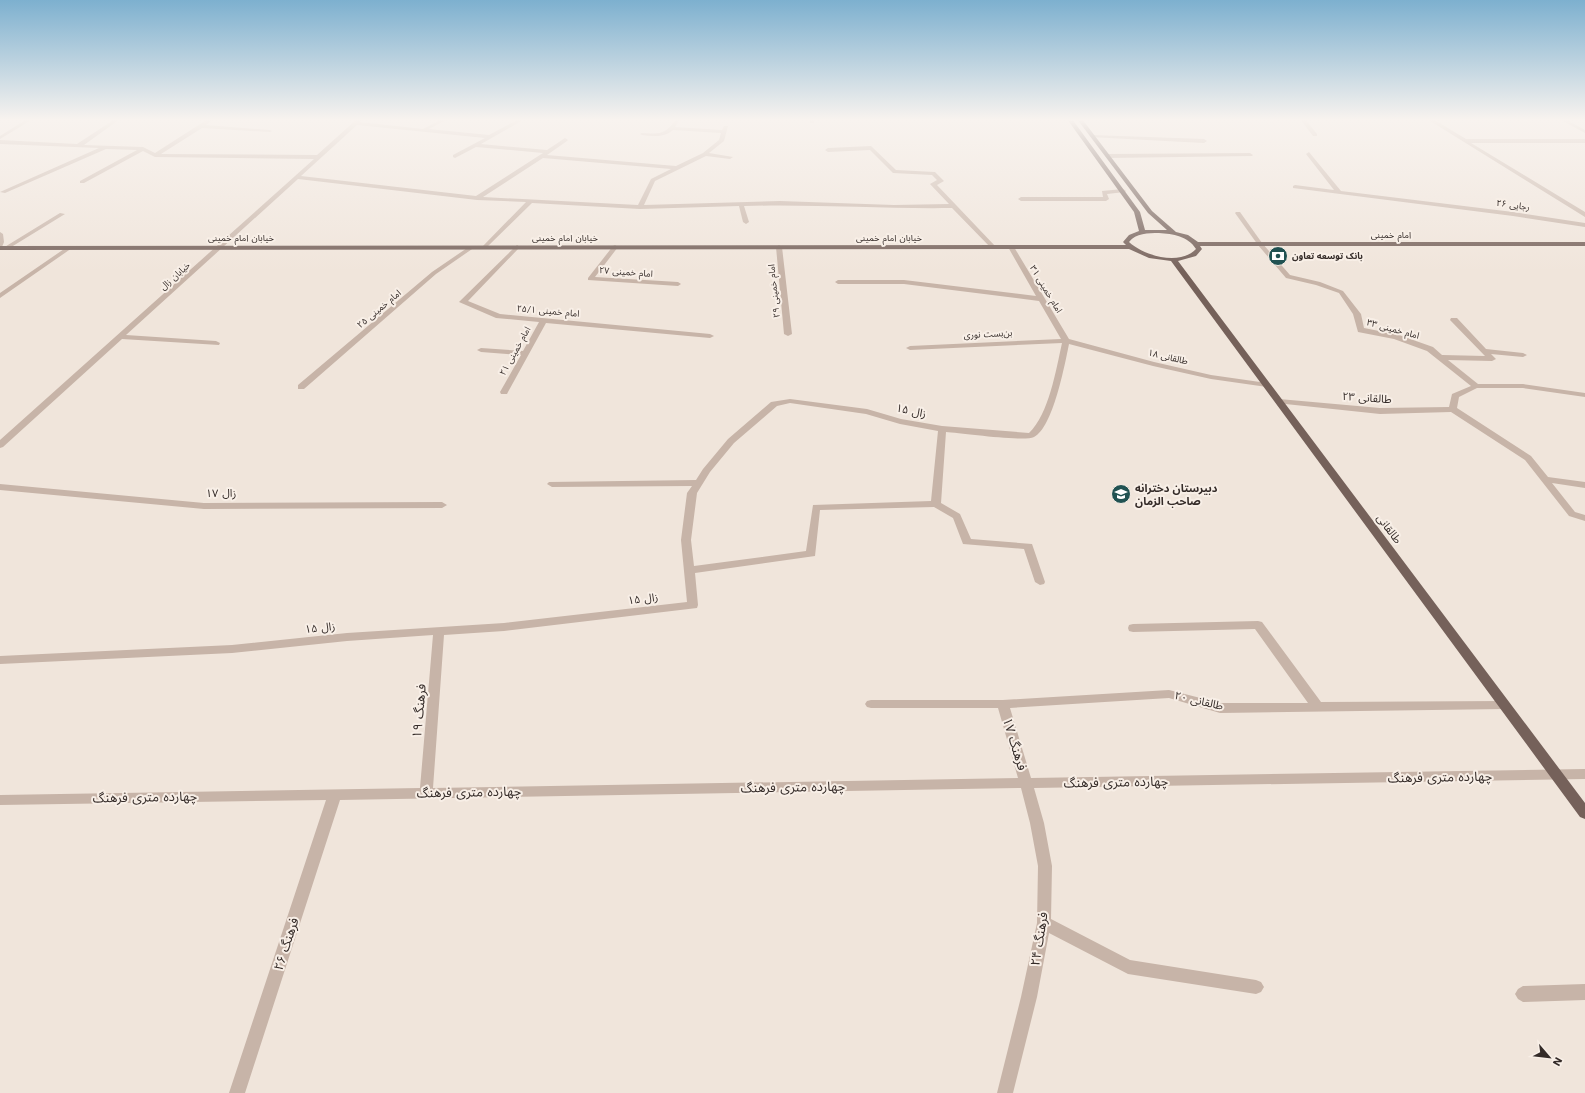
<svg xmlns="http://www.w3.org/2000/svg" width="1585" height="1093" viewBox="0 0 1585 1093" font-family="'Work Sans','Noto Sans Arabic',sans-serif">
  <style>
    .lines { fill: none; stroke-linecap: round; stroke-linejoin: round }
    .minor { fill: #c7b4a8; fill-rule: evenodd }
    .major { fill: #75615a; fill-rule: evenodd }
    .labels { text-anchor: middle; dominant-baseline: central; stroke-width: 4; stroke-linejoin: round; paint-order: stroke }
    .far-street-label { font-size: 9px; fill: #342b28; stroke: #f8efe7 }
    .far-poi-label { font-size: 9px; font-weight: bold; fill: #342b28; stroke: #f8efe7; text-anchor: start }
    .street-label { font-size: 11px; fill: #342b28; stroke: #f8efe7 }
    .poi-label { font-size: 11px; font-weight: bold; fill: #342b28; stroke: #f8efe7; text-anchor: start }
    .near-street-label { font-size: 13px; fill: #342b28; stroke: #f8efe7 }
  </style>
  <rect width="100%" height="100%" fill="#f0e5db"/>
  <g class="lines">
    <path class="minor" d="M 27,119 L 33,119 L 0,139 L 0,136 Z
      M 115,119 L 120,119 L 84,145 L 143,147 L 155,153 L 208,119 L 214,119 L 206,125 L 270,130 L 272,131 L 270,132 L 202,128 L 161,154 L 317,155 L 357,119 L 362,119 L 360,122 L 423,129 L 442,119 L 448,119 L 429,129 L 489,135 L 519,119 L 525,119 L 481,144 L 547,150 L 565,138 L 568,140 L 567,141 L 547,155 L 676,166 L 703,153 L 719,140 L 721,133 L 673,130 C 664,138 653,136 642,135 L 640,134 L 642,133 C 660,134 665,135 676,119 L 680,119 L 675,127 L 722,130 L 724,126 L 728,126 L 724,141 L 709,153 L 733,157 L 730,159 L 706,156 L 655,181 L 644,205 L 780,201 L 894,205 L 949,204 L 930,184 L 937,180 L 932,175 L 893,173 L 870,150 L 828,152 L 825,150 L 828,148 L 871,146 L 896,170 L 935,172 L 944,181 L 937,185 L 996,247 L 991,248 L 952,208 C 883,209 814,204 744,206 L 749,222 L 746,224 L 743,222 L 739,206 L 640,209 L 532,203 L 485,249 L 483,248 L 483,246 L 526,202 L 477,200 L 298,179 L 126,335 L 216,341 L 220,343 L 219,345 L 122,339 L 3,447 L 0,448 L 0,440 L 314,159 L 155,157 L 143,151 L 84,183 L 80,183 L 80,181 L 137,150 L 106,149 L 5,193 L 0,192 L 99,148 L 0,144 L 0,140 L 77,144 ZM 357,125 L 485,138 L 453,155 L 453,157 L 455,158 L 476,147 L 543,153 L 476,196 L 301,176 ZM 543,158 L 671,169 L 651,179 L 638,205 L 483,197 Z
      M 810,119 L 814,119 L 814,123 L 810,123 Z
      M 1300,119 L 1305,119 L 1317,134 L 1317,136 L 1313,136 Z
      M 1427,119 L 1433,119 L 1466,139 L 1585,139 L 1585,143 L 1471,143 L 1585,212 L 1585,217 Z
      M 1559,119 L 1565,119 L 1585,130 L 1585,133 Z
      M 1092,135 L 1204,139 L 1207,141 L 1204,143 L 1090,137 Z
      M 1309,152 L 1341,191 L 1513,212 L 1585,223 L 1585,227 L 1513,216 L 1293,188 L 1293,186 L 1295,185 L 1334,190 L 1306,154 Z
      M 1250,153 L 1253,155 L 1252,156 L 1108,158 L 1105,156 L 1108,154 Z
      M 1123,189 L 1126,191 L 1125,192 L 1107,194 L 1109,199 L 1106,201 L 1021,201 L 1018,199 L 1021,197 L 1103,197 L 1102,191 Z
      M 1236,212 L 1240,212 L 1262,243 L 1290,275 L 1320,282 L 1343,291 L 1361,314 L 1364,328 L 1399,335 L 1433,347 L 1442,355 L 1485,356 L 1450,320 L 1451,318 L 1457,318 L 1486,349 L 1523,353 L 1527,355 L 1523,357 L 1491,354 L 1496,359 L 1492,361 L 1448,360 L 1478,384 L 1523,384 L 1585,393 L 1585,397 L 1523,388 L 1477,388 L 1459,397 L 1457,408 L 1531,456 L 1548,477 L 1585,482 L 1585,488 L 1552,483 L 1575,512 L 1585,515 L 1585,521 L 1569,516 L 1525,460 L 1451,412 L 1380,414 L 1276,403 L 1275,401 L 1279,399 L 1380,408 L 1449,407 L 1452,394 L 1471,386 L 1427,351 L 1394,339 L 1358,332 L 1353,314 L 1339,293 L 1316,285 L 1286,278 L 1258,245 L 1235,213 Z
      M 60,213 L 65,214 L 8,249 L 3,248 Z
      M 0,232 L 3,234 L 4,242 L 2,247 L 0,248 Z
      M 517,245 L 520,247 L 519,248 L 468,301 L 500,314 L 710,334 L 714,336 L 710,338 L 546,323 L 508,392 L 507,394 L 501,394 L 500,392 L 521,355 L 481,352 L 477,350 L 481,348 L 523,351 L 539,322 L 496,318 L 459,302 Z
      M 615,245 L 618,247 L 595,277 L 678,282 L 681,284 L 678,286 L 588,280 L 588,278 L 613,246 Z
      M 779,245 L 782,247 L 792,334 L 788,336 L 784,334 L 776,247 Z
      M 1011,245 L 1014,247 L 1069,339 L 1154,362 L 1211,375 L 1267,383 L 1271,385 L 1267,387 L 1211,379 L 1153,366 L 1069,344 C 1065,364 1053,428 1034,437 C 1024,442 961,433 946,432 L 941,503 L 960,514 L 971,539 L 1032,544 L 1045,582 L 1044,584 L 1040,585 L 1035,582 L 1024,549 L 963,544 L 953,518 L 934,507 L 820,510 L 815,556 L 695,573 L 698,605 L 697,608 L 504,631 L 444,635 L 433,788 L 1018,778 L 998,708 L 871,708 L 867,707 L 865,704 L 867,701 L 871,700 L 1003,700 L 1169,690 L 1220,703 L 1308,703 L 1255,629 L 1133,632 L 1129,631 L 1128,628 L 1129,625 L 1133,624 L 1258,621 L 1262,622 L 1321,702 L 1504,701 L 1508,702 L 1510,705 L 1508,708 L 1504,709 L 1220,713 L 1169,698 L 1010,708 L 1031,778 L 1585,769 L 1585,779 L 1034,788 L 1044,823 L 1052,866 L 1051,919 L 1130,960 L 1256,980 L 1261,982 L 1264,987 L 1261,992 L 1256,994 L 1128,974 L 1049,933 L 1037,997 L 1013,1093 L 997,1093 L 1021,997 L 1037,923 L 1038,866 L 1030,823 L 1021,788 L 340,800 L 245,1093 L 229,1093 L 326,800 L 0,805 L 0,795 L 420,788 L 433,635 L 347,641 L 232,653 L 0,664 L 0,656 L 232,645 L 347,633 L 504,623 L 687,602 L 681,540 L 687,493 L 692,486 L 552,487 L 547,484 L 549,482 L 696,480 L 703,469 L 728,439 L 771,402 L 790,399 L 867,409 L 901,419 L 942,426 L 1029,433 C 1049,414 1056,370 1062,343 L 910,350 L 906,348 L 910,346 L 1061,339 L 1039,301 L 904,284 L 838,284 L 835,282 L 838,280 L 904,280 L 1036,296 L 1008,247 ZM 790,403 L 866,414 L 900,424 L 938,431 L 931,501 L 813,505 L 806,551 L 694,566 L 691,540 L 697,493 L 710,472 L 734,443 L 777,406 Z
      M 470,246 L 475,247 L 436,274 L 304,389 L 298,389 L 298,385 L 432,272 Z
      M 67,247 L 72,248 L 0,298 L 0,293 Z
      M 0,484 L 204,503 L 442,502 L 447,505 L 442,508 L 204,509 L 0,490 Z
      M 1585,984 L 1585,1000 L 1523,1002 L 1518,999 L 1515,994 L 1518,989 L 1523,986 Z"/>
    <path class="major" d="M 1067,119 L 1072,119 L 1140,212 L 1145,230 L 1167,230 L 1148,213 L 1077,119 L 1082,119 L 1152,211 L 1176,232 L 1188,235 L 1198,242 L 1585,242 L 1585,246 L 1200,246 L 1202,249 L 1196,256 L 1178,261 L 1585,803 L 1585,819 L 1580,817 L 1171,261 L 1149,258 L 1129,249 L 0,250 L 0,246 L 1126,245 L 1123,242 L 1129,235 L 1139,231 L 1134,212 ZM 1159,233 C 1173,234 1188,236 1196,249 C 1180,266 1144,256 1129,242 C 1136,233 1148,233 1159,233 Z"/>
  </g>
  <linearGradient id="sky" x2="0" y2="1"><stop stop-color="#7db0cf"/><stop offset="0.44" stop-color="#f8f3ef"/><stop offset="1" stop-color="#f8f3ef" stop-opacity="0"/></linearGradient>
  <rect width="1585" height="272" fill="url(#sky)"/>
  <defs>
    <symbol id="bank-disc" viewBox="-11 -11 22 22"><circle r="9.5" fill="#215252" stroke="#f8efe7"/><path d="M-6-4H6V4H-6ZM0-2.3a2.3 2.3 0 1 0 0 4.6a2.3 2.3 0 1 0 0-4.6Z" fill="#fff"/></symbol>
    <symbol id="school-disc" viewBox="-11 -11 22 22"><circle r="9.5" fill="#215252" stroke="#f8efe7"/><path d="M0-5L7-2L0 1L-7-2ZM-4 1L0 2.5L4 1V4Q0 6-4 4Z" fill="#fff"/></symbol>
  </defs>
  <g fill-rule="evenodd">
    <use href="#bank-disc" x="1267" y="245" width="22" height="22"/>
    <use href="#school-disc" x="1110" y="483" width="22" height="22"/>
  </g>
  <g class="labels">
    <g class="far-street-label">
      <text transform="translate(1513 205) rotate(8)">رجایی ۲۶</text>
      <text x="1391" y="235">امام خمینی</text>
      <text x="241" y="238">خیابان امام خمینی</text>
      <text x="565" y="238">خیابان امام خمینی</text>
      <text x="889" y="238">خیابان امام خمینی</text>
      <text transform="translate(626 272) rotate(4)">امام خمینی ۲۷</text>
      <text transform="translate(175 276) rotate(-42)">خیابان زال</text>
      <text transform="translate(1046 289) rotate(59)">امام خمینی ۳۱</text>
      <text transform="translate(774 291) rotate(-96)">امام خمینی ۲۹</text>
      <text transform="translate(379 309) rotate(-40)">امام خمینی ۲۵</text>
      <text transform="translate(548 311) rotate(5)">امام خمینی ۲۵/۱</text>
      <text transform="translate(1393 329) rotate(15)">امام خمینی ۳۳</text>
      <text transform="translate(988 334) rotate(-3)">بن‌بست نوری</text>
      <text transform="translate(515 351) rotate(-61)">امام خمینی ۲۱</text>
      <text transform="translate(1168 357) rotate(13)">طالقانی ۱۸</text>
    </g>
    <g class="far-poi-label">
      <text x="1292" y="256">بانک توسعه تعاون</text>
    </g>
    <g class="street-label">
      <text transform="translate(1367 398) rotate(4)">طالقانی ۲۳</text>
      <text transform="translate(911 411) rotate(12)">زال ۱۵</text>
      <text x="221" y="493">زال ۱۷</text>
      <text transform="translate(1389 529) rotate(53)">طالقانی</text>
      <text transform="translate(643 599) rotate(-7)">زال ۱۵</text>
      <text transform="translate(320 628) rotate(-6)">زال ۱۵</text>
      <text transform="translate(1199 701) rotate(13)">طالقانی ۲۰</text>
    </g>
    <g class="poi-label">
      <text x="1135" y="488">دبیرستان دخترانه<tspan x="1135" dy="13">صاحب الزمان</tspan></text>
    </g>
    <g class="near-street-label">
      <text transform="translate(419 711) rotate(-85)">فرهنگ ۱۹</text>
      <text transform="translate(1015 744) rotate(73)">فرهنگ ۱۷</text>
      <text transform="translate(1440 777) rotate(-1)">چهارده متری فرهنگ</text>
      <text transform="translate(1116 782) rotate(-1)">چهارده متری فرهنگ</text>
      <text transform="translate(793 787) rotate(-1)">چهارده متری فرهنگ</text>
      <text transform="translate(469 792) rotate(-1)">چهارده متری فرهنگ</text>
      <text transform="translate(145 797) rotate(-1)">چهارده متری فرهنگ</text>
      <text transform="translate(1039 939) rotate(-81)">فرهنگ ۲۴</text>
      <text transform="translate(286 944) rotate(-72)">فرهنگ ۲۶</text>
    </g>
  </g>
  <g transform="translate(1549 1057) rotate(118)" stroke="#f8efe7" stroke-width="3" paint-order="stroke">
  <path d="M0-3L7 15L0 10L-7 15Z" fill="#342b28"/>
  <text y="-6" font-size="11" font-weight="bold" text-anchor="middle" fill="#342b28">N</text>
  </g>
</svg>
